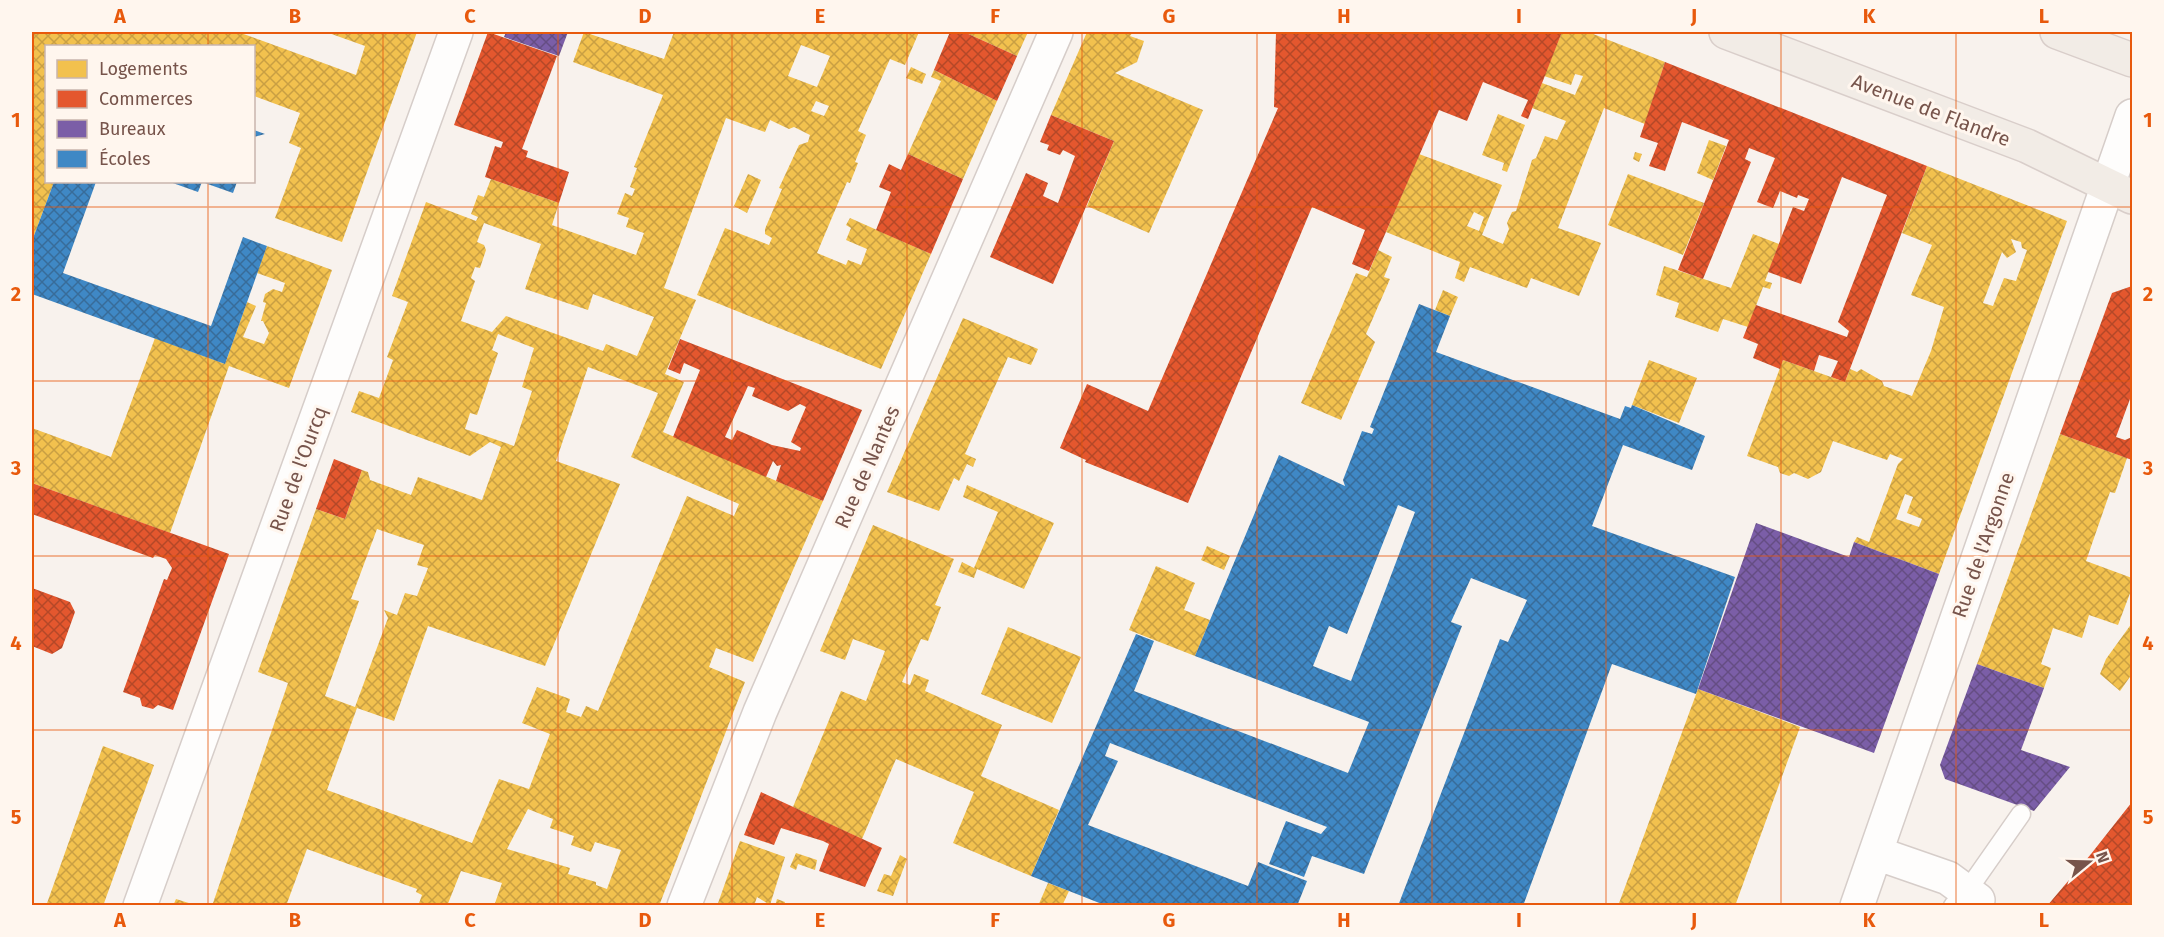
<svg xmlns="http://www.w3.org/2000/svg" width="2164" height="937" viewBox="0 0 2164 937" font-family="'Fira Sans',sans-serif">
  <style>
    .homes { fill: url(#homes-cross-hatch); fill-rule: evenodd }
    .shops { fill: url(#shops-cross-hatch); fill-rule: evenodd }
    .offices { fill: url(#offices-cross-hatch) }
    .schools { fill: url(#schools-cross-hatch); fill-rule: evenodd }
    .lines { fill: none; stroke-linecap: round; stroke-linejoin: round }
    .lane-casing { stroke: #d6cdc9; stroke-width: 21 }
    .street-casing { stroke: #d6cdc9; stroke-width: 36 }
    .primary-casing { stroke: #d9ceca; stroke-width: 36 }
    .lane { stroke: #fefdfc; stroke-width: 18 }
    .street { stroke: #fefdfc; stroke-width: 33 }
    .primary { stroke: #f2ece6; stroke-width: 33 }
    .grid { fill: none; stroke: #e8590c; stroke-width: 1.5; stroke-opacity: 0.55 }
    .labels { text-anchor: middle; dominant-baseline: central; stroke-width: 6; stroke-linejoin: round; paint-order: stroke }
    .street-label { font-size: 20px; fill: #77544b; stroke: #fff6ee }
    .neatline { fill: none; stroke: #e8590c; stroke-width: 2 }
    .grid-label { font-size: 20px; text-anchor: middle; font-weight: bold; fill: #e8590c }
  </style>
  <defs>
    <pattern id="homes-cross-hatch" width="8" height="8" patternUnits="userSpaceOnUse" patternTransform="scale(1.5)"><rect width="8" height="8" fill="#f2c14e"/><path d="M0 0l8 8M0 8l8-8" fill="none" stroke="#c99f43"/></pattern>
    <pattern id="shops-cross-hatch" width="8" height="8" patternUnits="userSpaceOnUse" patternTransform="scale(1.5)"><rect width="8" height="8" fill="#e4572e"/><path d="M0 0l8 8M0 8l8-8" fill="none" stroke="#b44828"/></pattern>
    <pattern id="offices-cross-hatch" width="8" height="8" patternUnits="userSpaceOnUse" patternTransform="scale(1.5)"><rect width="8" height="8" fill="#7b5ea7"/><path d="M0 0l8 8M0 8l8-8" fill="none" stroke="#654d83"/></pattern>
    <pattern id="schools-cross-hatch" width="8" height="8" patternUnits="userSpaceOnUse" patternTransform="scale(1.5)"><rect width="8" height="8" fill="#3f88c5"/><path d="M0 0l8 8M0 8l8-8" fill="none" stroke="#386c99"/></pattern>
  </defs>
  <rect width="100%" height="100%" fill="#f8f2ed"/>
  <path class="homes" d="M 32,32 L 238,32 L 356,75 L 365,46 L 326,32 L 417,32 L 342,242 L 275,218 L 301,148 L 289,143 L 300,113 L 254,96 L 254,46 L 46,46 L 46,182 L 54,182 L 32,241 Z
    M 584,32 L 664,59 L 674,32 L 919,32 L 905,65 L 890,59 L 858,131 L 866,135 L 855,162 L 858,163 L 850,183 L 847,182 L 817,253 L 846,265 L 848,260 L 861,265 L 867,249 L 846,240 L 851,228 L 846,225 L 850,218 L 931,254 L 881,369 L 697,295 L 725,228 L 769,245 L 772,238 L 765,234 L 765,229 L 782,189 L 779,188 L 799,145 L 808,142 L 810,135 L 794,127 L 789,129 L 770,120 L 765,132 L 726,118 L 664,288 L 696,300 L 665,374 L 684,382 L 663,432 L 823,501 L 753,662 L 716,648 L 709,667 L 745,682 L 659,906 L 494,906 L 502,883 L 461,871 L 447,906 L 418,906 L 422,895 L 416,892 L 417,889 L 307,849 L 286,906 L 212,906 L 288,683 L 258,672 L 316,509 L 345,519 L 362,470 L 368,472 L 370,480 L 411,495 L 418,477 L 482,500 L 501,447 L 490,442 L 470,456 L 351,412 L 359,391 L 379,398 L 393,360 L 387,357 L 408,302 L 392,296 L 426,202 L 476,221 L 478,217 L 471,214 L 478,195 L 484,197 L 491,179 L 559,203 L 552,225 L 636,255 L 644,233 L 626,227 L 629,218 L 617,214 L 625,193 L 632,196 L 635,189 L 630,187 L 637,168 L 634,167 L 663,95 L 573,62 ZM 801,45 L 830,56 L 817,87 L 788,76 ZM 816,101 L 829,106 L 824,116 L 811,111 ZM 484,223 L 541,244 L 525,289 L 588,310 L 593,294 L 654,317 L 637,356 L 606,344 L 603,351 L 506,316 L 492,332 L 461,321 L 475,281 L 471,278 L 475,267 L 480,268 L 486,250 L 484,245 L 477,242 ZM 498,334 L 534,348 L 522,387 L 532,391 L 514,446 L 465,429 L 470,413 L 477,415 L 498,353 L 492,350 ZM 588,367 L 658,393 L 631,457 L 739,504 L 734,516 L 687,496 L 598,711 L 586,706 L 581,717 L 566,712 L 570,699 L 537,687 L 522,723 L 550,734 L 529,789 L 499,779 L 472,843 L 327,790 L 357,708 L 394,721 L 428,626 L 545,666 L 620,484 L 556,461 ZM 377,529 L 424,545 L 417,565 L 428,568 L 417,596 L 405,593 L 397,615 L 384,610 L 388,618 L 355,707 L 325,696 L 359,601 L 351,599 ZM 528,809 L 553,819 L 550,828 L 574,836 L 571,845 L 591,852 L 595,842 L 621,850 L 607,889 L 596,885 L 596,882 L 568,874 L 570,868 L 507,849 Z
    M 964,32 L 1028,32 L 1017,56 Z
    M 1087,32 L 1133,32 L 1130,36 L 1144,41 L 1137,62 L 1115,73 L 1203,110 L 1149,233 L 1087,206 L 1114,141 L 1051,115 Z
    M 1562,32 L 1588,32 L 1665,62 L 1645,124 L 1604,108 L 1558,228 L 1601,243 L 1579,296 L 1531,278 L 1527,288 L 1470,267 L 1464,282 L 1455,278 L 1460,262 L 1386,232 L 1419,154 L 1502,185 L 1482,235 L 1503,244 L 1509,229 L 1507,223 L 1512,212 L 1516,211 L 1532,160 L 1536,158 L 1545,136 L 1557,140 L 1566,121 L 1532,108 L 1542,83 L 1575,95 L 1583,76 L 1575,74 L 1571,85 L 1544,76 ZM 1474,212 L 1484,217 L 1479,231 L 1467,226 Z
    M 911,67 L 926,74 L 922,84 L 906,78 Z
    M 934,70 L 997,101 L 963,179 L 908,154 L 941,81 L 931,77 Z
    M 1498,114 L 1525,125 L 1507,172 L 1502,170 L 1504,163 L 1482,155 Z
    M 1709,140 L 1726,146 L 1713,180 L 1697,173 Z
    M 1635,152 L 1642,154 L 1639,162 L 1633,159 Z
    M 1927,166 L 2067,221 L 1939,574 L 1854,542 L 1857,537 L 1869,542 L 1898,464 L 1903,459 L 1890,454 L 1887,460 L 1833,441 L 1821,472 L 1808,479 L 1794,473 L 1789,476 L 1780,473 L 1778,467 L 1747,456 L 1783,360 L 1845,382 L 1850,369 L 1857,372 L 1861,369 L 1882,381 L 1884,386 L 1912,396 L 1931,351 L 1944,307 L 1911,295 L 1932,245 L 1902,233 ZM 2011,239 L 2021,242 L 2022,248 L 2027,250 L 2016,281 L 2004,278 L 1993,306 L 1983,303 L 2002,252 L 2007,258 L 2016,252 ZM 1905,494 L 1913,497 L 1907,513 L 1922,519 L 1919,527 L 1896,519 Z
    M 748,174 L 761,180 L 747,213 L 734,206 Z
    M 1628,174 L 1704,203 L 1683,255 L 1608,225 Z
    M 1753,234 L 1779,244 L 1765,281 L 1772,283 L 1770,289 L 1763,287 L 1748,327 L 1723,319 L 1718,332 L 1675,317 L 1679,303 L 1656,295 L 1664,266 L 1731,288 Z
    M 267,246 L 332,270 L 289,388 L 229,366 L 170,533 L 32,483 L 32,428 L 111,457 L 155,338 L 225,364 L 247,302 L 256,306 L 243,337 L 264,344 L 269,333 L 263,321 L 261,321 L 266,303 L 263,302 L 265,294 L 273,289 L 282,292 L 285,283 L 257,273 Z
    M 1378,250 L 1392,257 L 1384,277 L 1390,279 L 1366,334 L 1375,342 L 1341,420 L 1301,403 L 1356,273 L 1367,277 Z
    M 1443,290 L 1458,297 L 1450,316 L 1435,310 Z
    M 963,318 L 1038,349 L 1031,365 L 1008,357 L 965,454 L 976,459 L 973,467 L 967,464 L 959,481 L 954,478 L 939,511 L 887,492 Z
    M 1649,360 L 1697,378 L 1679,423 L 1632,405 Z
    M 2060,434 L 2127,458 L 2115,493 L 2110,492 L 2086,561 L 2132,578 L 2132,588 L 2118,625 L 2089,615 L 2082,638 L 2053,628 L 2041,664 L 2051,668 L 2044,688 L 1977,664 Z
    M 967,485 L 1054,523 L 1024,589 L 977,569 L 974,578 L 958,572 L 962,562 L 974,568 L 998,512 L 963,497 Z
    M 873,525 L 954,559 L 935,605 L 941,607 L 928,641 L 921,639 L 902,682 L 910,685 L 914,674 L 929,680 L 925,691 L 1002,725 L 981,776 L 1059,810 L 1031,876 L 953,843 L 974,792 L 896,759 L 862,839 L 793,807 L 841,691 L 866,701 L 885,651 L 853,639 L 845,660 L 820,651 Z
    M 1207,546 L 1230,556 L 1224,570 L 1201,560 Z
    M 1156,566 L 1195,583 L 1184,610 L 1210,620 L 1195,656 L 1129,630 Z
    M 2132,623 L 2132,674 L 2120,691 L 2100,674 L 2106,659 Z
    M 1008,627 L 1081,657 L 1052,723 L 981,694 Z
    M 1698,689 L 1800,727 L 1735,906 L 1618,906 Z
    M 103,746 L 154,765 L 103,906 L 46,906 Z
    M 740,841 L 785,857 L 770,905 L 757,897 L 754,906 L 717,906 Z
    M 796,853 L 817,860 L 815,870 L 798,864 L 796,870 L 790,867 Z
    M 900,855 L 907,859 L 893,896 L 877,891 L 884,874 L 891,876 Z
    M 1048,883 L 1069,891 L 1062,906 L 1038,906 Z
    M 176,899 L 195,905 L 195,906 L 173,906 Z
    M 777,899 L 785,902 L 784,906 L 775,906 Z"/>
  <path class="shops" d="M 488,32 L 557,56 L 522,149 L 528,151 L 526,157 L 569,172 L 559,203 L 485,177 L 495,146 L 501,148 L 503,142 L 454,125 Z
    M 950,32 L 964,32 L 1017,56 L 997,101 L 934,70 Z
    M 1276,32 L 1562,32 L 1528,119 L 1521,116 L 1528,100 L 1483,82 L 1467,121 L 1439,110 L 1369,271 L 1352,264 L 1365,230 L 1312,207 L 1188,503 L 1085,462 L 1086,460 L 1060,448 L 1087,384 L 1148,411 L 1278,108 L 1274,107 Z
    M 1665,62 L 1927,166 L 1845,382 L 1831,377 L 1838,361 L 1819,355 L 1814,371 L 1783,360 L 1780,369 L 1753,358 L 1758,344 L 1743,338 L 1756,305 L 1847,337 L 1849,331 L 1838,322 L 1887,195 L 1842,177 L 1801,284 L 1768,272 L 1793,207 L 1804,211 L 1809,199 L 1798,195 L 1797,198 L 1780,191 L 1773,208 L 1757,202 L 1775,158 L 1749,148 L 1745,159 L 1751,162 L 1703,279 L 1678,270 L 1729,140 L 1682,122 L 1665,171 L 1649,166 L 1658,143 L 1640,137 Z
    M 1051,115 L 1114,141 L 1053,284 L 990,257 L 1026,173 L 1048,183 L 1043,196 L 1058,203 L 1075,156 L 1063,150 L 1060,155 L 1047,150 L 1049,145 L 1040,142 Z
    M 908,154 L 963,179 L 931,254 L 876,230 L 891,192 L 879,187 L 889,164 L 901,170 Z
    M 2132,286 L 2132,400 L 2130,399 L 2116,437 L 2125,440 L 2132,437 L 2132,460 L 2060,434 L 2112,293 Z
    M 680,339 L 862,410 L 823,501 L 776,481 L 781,465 L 777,466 L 773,461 L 766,477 L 673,437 L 700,370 L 684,363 L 680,374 L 668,369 ZM 748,386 L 755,388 L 752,396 L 788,411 L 800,404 L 806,407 L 791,442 L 801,448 L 800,451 L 772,445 L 737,430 L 732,440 L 725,437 Z
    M 334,459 L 362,470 L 345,519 L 316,509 Z
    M 32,483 L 229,554 L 173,710 L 158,705 L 153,709 L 142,706 L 140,698 L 123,692 L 164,579 L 167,580 L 172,568 L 166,559 L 155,555 L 153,558 L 32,514 Z
    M 32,588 L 70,602 L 75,612 L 62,648 L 52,654 L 32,646 Z
    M 761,792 L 882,848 L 865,887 L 819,871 L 829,844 L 823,841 L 781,828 L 774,845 L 744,835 Z
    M 2132,802 L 2132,906 L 2047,906 L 2091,854 Z"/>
  <path class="offices" d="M 506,32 L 568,32 L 559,56 L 504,37 Z
    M 1756,523 L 1849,557 L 1854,542 L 1939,574 L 1874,753 L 1698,689 Z
    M 1977,664 L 2044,688 L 2021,750 L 2070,767 L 2034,811 L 1945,779 L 1940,765 Z"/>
  <path class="schools" d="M 254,130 L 265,134 L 254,137 Z
    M 54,182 L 96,182 L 63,273 L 211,326 L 243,237 L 267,246 L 225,364 L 32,294 L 32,241 Z
    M 170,182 L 202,182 L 198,192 Z
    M 202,182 L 237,182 L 233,193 Z
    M 1419,304 L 1450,316 L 1436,352 L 1620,419 L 1625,406 L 1631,408 L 1632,405 L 1705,436 L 1692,470 L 1623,445 L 1592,526 L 1735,577 L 1696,694 L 1612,664 L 1523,906 L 1398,906 L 1500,639 L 1508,642 L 1527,600 L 1471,578 L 1451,622 L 1462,626 L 1364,874 L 1312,856 L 1304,877 L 1269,864 L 1286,821 L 1321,834 L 1327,827 L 1110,743 L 1105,756 L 1118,761 L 1088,825 L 1248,886 L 1258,862 L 1307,881 L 1297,906 L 1107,906 L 1031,876 L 1136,634 L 1154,641 L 1134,691 L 1348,773 L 1369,722 L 1195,656 L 1279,455 L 1345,486 L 1343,480 L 1362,431 L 1372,434 L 1374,429 L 1370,427 ZM 1398,505 L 1415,512 L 1351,681 L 1313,666 L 1329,626 L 1347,634 Z"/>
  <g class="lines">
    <defs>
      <path id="lane" d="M 1953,906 L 1967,891 L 2021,814"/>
      <path id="street" d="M 1876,853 L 1948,878 L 1978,900
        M 140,906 L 456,32
        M 684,906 L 760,712 L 1056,32
        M 1857,906 L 2132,116"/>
      <path id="primary" d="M 1726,32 L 2027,146 L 2132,197
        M 2057,32 L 2132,60"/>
    </defs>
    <use href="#lane" class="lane-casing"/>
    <use href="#street" class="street-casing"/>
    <use href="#primary" class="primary-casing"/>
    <use href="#lane" class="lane"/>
    <use href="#street" class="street"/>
    <use href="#primary" class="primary"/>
  </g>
  <path class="grid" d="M 208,32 L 208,46M 383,32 L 383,906M 558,32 L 558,906M 732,32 L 732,906M 907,32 L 907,906M 1082,32 L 1082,906M 1257,32 L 1257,906M 1432,32 L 1432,906M 1606,32 L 1606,906M 1781,32 L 1781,906M 1956,32 L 1956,906M 208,182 L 208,906M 32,207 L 2132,207M 32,381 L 2132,381M 32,556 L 2132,556M 32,730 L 2132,730"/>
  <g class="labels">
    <g class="street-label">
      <text transform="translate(1931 110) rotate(21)">Avenue de Flandre</text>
      <text transform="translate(867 467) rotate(-66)">Rue de Nantes</text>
      <text transform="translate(298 469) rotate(-70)">Rue de l'Ourcq</text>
      <text transform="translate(1983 545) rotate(-71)">Rue de l'Argonne</text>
    </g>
  </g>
  <rect width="2164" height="937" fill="none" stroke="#fff6ee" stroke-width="66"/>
  <rect x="45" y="45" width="210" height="138" fill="#fff6ee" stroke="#c9b5ad" stroke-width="1.5"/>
  <rect x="57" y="60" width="30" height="18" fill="#f2c14e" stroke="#c9b5ad" stroke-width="1.5"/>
  <text x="99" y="75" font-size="18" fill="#77544b">Logements</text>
  <rect x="57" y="90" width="30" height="18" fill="#e4572e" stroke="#c9b5ad" stroke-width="1.5"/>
  <text x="99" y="105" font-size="18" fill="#77544b">Commerces</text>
  <rect x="57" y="120" width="30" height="18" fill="#7b5ea7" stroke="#c9b5ad" stroke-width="1.5"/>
  <text x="99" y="135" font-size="18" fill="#77544b">Bureaux</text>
  <rect x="57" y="150" width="30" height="18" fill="#3f88c5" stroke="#c9b5ad" stroke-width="1.5"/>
  <text x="99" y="165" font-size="18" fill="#77544b">Écoles</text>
  <g transform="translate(2089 862) rotate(71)" stroke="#fff6ee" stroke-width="4.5" paint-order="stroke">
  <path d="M0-4.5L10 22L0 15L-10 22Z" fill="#77544b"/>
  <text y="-9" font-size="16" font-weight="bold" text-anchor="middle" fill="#77544b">N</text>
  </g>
  <rect x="33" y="33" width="2098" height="871" class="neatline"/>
  <g class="grid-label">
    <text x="120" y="23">A</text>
    <text x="295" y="23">B</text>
    <text x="470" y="23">C</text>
    <text x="645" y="23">D</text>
    <text x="820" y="23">E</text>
    <text x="995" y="23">F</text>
    <text x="1169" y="23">G</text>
    <text x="1344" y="23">H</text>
    <text x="1519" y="23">I</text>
    <text x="1694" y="23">J</text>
    <text x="1869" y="23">K</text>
    <text x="2044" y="23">L</text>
    <text x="16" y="127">1</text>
    <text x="2148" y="127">1</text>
    <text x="16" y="301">2</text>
    <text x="2148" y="301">2</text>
    <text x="16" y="475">3</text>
    <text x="2148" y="475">3</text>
    <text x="16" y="650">4</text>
    <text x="2148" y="650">4</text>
    <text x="16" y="824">5</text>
    <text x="2148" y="824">5</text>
    <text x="120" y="927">A</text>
    <text x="295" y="927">B</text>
    <text x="470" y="927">C</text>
    <text x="645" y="927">D</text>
    <text x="820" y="927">E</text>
    <text x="995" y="927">F</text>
    <text x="1169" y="927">G</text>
    <text x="1344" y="927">H</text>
    <text x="1519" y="927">I</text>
    <text x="1694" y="927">J</text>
    <text x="1869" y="927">K</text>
    <text x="2044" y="927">L</text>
  </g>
</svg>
